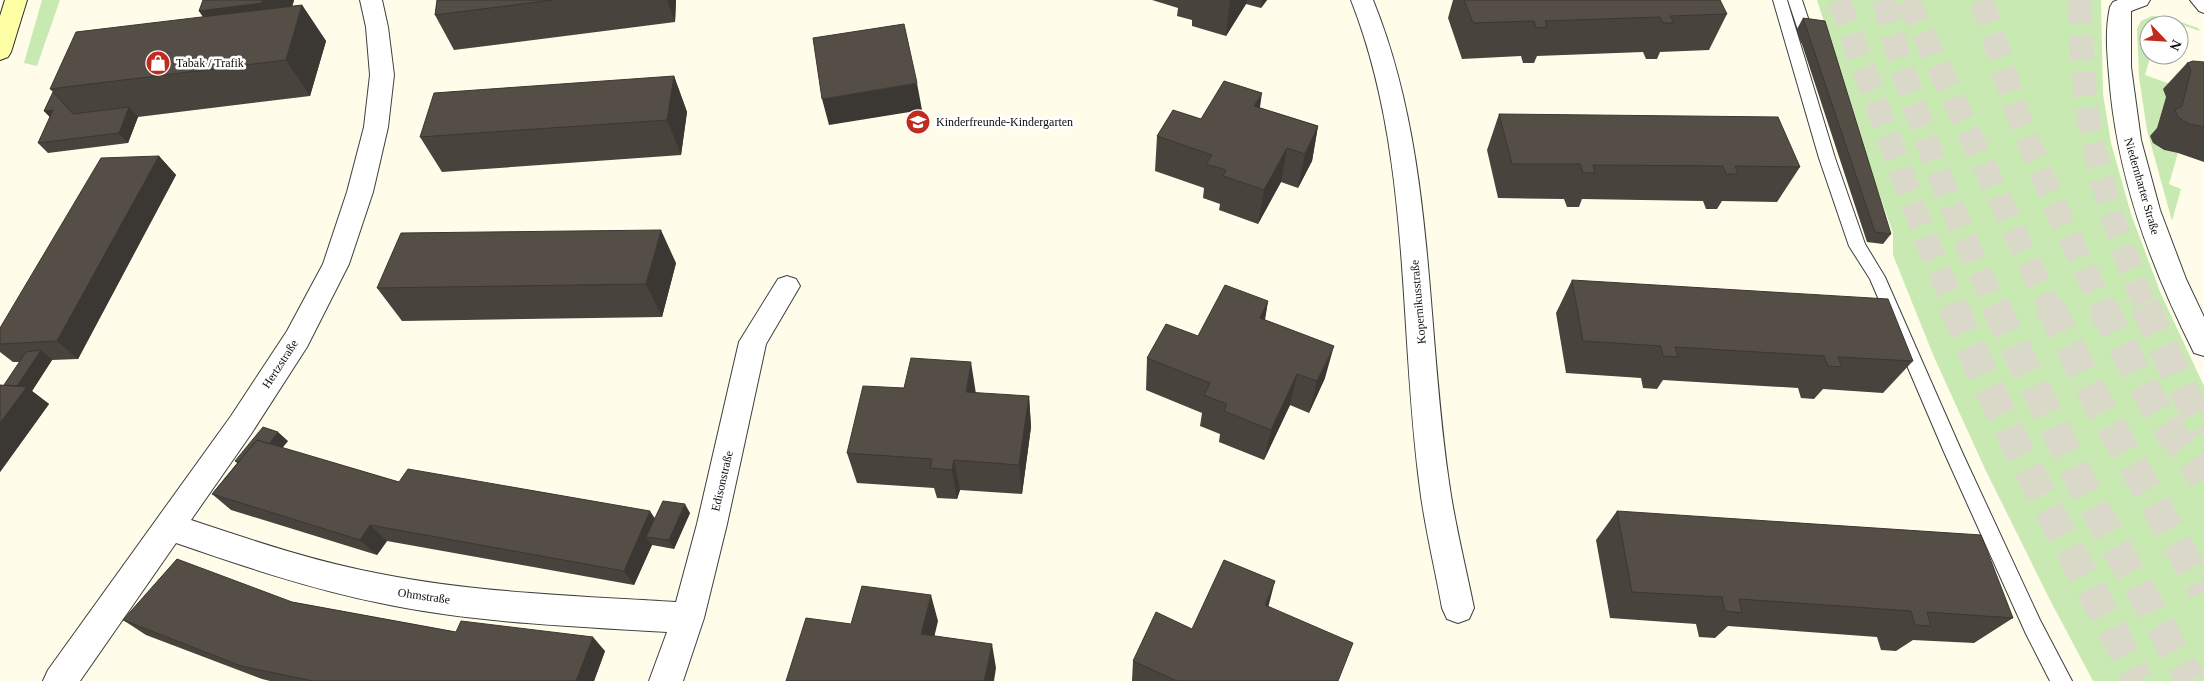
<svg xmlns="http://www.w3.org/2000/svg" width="2204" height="681" viewBox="0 0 2204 681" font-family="'Times New Roman',serif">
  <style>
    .green { fill: #c8eab2 }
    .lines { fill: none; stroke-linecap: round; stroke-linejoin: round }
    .highway-tunnel-far1 { stroke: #dad9c9; stroke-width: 24; stroke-dasharray: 24 12; stroke-linecap: butt }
    .highway-tunnel { stroke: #dad9c9; stroke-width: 30; stroke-dasharray: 30 15; stroke-linecap: butt }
    .lane-casing { stroke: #3e3e3e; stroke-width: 2 }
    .street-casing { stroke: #3e3e3e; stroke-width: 2 }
    .secondary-casing { stroke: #2d2d2d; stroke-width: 2 }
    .lane { fill: #fff; fill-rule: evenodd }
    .street { fill: #fff; fill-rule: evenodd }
    .secondary { fill: #feffa5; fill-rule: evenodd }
    .wall { fill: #48433d }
    .shaded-wall { fill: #3b3732 }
    .building { fill: #544e47; stroke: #3b3732 }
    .labels { text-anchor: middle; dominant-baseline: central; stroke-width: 5; stroke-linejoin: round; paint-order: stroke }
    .poi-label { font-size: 12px; fill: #0b0b0b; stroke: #fff; text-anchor: start }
    .street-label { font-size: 12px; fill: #0b0b0b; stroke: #fff }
  </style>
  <rect width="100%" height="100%" fill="#fffdea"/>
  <path class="green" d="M 42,0 L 60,0 L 37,66 L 24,63 Z
    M 1817,0 L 2101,0 L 2103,94 L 2111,143 L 2131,214 L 2161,294 L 2204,386 L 2204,681 L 2093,681 L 2050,600 L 1985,469 L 1934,357 L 1893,255 L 1893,233 L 1869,165 Z
    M 2152,16 L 2166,17 L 2198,28 L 2200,31 L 2163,19 L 2161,25 L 2149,25 L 2149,55 L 2151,55 L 2145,75 L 2204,96 L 2163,89 L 2166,97 L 2153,143 L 2163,150 L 2178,153 L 2169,184 L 2181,189 L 2172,221 L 2147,130 L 2139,77 L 2137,29 L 2141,21 Z"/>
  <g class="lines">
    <path class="highway-tunnel-far1" d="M 1839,0 L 1923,232 L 1954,306
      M 1884,0 C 1910,107 1950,207 1995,306
      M 1908,0 L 2049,306
      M 1982,0 L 2019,119 L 2052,199 L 2102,306
      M 2080,0 C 2081,38 2082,76 2088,114 C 2099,180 2120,244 2145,306"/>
    <path class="highway-tunnel" d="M 1953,305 C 2006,434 2074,557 2139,681
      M 1995,305 L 2088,496 L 2191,681
      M 2049,305 L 2100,407 L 2204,591
      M 2101,305 L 2162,420 L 2204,478
      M 2145,305 L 2179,381 L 2204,432"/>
    <defs>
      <path id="lane" d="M 1773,0 L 1787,0 L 1835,158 L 1865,244 L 1885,277 L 1962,452 L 2040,620 L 2072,681 L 2050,681 L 2026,634 L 1944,452 L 1870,279 L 1849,246 L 1819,158 Z
        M 1788,0 L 1802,0 L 1816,42 L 1814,45 L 1804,45 L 1802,42 Z
        M 2190,0 L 2204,0 L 2204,13 L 2199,11 Z"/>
      <path id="street" d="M 360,0 L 382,0 L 388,27 L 394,75 L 388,127 L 373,192 L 349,264 L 307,347 L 251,434 L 191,520 C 254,541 316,562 381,574 C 478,593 578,596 676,602 L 697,524 L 739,342 L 778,279 L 787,276 L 796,279 L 800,286 L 766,344 L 727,524 L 704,618 L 683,681 L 649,681 L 667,632 C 571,626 474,623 380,603 C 310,589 243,566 176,543 L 80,681 L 43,681 L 48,670 L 231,416 L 287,331 L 323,264 L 347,192 L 364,127 L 370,75 L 366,27 Z
        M 1351,0 L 1373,0 C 1436,155 1425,326 1450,489 C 1456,529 1466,568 1474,608 L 1469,619 L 1458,623 L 1447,619 L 1442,608 C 1435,568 1425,529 1420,489 C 1398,326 1412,155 1351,0 Z
        M 2118,0 L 2150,0 L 2147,5 L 2131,11 L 2131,67 L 2141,140 L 2160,210 L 2186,279 L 2204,317 L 2204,356 L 2194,353 C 2150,265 2116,174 2109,75 C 2107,52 2105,30 2110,7 L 2113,2 Z"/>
      <path id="secondary" d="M 5,0 L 27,0 L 11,52 L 8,57 L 0,60 L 0,16 Z"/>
    </defs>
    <use href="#lane" class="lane-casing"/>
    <use href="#street" class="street-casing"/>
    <use href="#secondary" class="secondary-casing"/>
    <use href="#lane" class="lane"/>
    <use href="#street" class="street"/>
    <use href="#secondary" class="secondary"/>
  </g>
  <path class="wall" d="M 203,0 L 294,0 L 292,7 L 302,5 L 326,41 L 310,96 L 138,117 L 128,143 L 48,153 L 38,143 L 50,117 L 44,111 L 53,92 L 50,89 L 203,17 L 199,11 Z
    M 437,0 L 676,0 L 675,22 L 454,50 L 435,15 Z
    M 1152,0 L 1267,0 L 1261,8 L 1246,4 L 1226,36 L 1192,26 L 1192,20 L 1177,16 L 1178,8 Z
    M 1453,0 L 1720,0 L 1727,14 L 1709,50 L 1660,52 L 1657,59 L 1646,59 L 1643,52 L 1537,56 L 1534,63 L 1523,63 L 1521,56 L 1462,59 L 1448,18 Z
    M 1803,18 L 1891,234 L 1883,244 L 1867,242 L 1797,29 Z
    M 2204,62 L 2204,162 L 2178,153 L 2164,150 L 2153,143 L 2150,136 L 2157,128 L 2166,97 L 2163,89 L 2187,63 Z
    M 674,76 L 687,112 L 681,155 L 442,172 L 420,137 Z
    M 1260,108 L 1318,126 L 1312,161 L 1298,188 L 1281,182 L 1258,224 L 1219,210 L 1220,204 L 1203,198 L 1204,188 L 1155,171 L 1157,136 L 1201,119 Z
    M 1499,114 L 1800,167 L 1777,202 L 1722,201 L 1717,209 L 1706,209 L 1703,201 L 1582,199 L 1579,207 L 1567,207 L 1564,199 L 1498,198 L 1487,150 Z
    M 159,156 L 176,175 L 78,359 L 52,360 L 32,391 L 49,404 L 0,472 L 0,385 L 4,385 L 20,362 L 13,362 L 0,352 L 0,328 Z
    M 676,263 L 662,317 L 402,321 L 377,288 Z
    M 1572,280 L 1913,361 L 1883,393 L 1823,389 L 1814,399 L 1801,398 L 1798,388 L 1663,380 L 1657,389 L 1643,388 L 1641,378 L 1566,373 L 1556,313 Z
    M 1268,301 L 1265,320 L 1325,378 L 1309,413 L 1290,405 L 1264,460 L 1219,442 L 1220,434 L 1200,426 L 1202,413 L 1146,390 L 1147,358 L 1198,336 Z
    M 1029,396 L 1031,427 L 1022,494 L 960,490 L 957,499 L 937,498 L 934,488 L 857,483 L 847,453 Z
    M 288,441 L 282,448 L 399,482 L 655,518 L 690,513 L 674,549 L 652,545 L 634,585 L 387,541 L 377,555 L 231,510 L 212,494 L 237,463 L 235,461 Z
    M 1617,511 L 2013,618 L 1974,643 L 1913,640 L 1896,651 L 1881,650 L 1877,637 L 1728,626 L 1715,638 L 1699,637 L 1696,624 L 1610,618 L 1596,540 Z
    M 292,602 L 456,632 L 605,651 L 594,681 L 270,681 L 262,679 L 146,635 L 123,620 Z
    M 1268,606 L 1338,681 L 1132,681 L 1133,661 L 1192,629 Z"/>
  <path class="shaded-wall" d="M 263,0 L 294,0 L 284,35 L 222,42 L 199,11 Z
    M 667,0 L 676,0 L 675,22 Z
    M 1230,0 L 1247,0 L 1246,4 L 1226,36 Z
    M 1262,0 L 1267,0 L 1261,8 Z
    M 302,5 L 326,41 L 310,96 L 286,60 Z
    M 674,76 L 687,112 L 681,155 L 667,120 Z
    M 917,83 L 922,110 L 829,125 L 822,99 Z
    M 1262,93 L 1257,128 L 1254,106 Z
    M 129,107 L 138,117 L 128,143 L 119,133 Z
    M 53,110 L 54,121 L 44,111 Z
    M 1318,126 L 1312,161 L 1298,188 L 1305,154 Z
    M 1287,148 L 1281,182 L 1258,224 L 1264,190 Z
    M 159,156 L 176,175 L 78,359 L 57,341 Z
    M 661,230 L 676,263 L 662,317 L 646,284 Z
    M 1268,301 L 1262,334 L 1260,318 Z
    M 1334,346 L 1325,378 L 1309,413 L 1317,381 Z
    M 41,350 L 52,360 L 32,391 L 49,404 L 0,472 L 0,423 L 13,393 Z
    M 971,362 L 976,394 L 966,392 Z
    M 1297,374 L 1290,405 L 1264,460 L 1271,430 Z
    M 1029,396 L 1031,427 L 1022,494 L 1019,465 Z
    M 278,432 L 288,441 L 260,475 L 251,466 Z
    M 954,460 L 960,490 L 957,499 L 952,470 Z
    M 685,504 L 690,513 L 674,549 L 669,540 Z
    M 650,511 L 660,526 L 646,537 L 652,545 L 634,585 L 624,571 Z
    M 370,525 L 387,541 L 377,555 L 360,540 Z
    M 1275,581 L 1268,608 L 1265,605 Z
    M 931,595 L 938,621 L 929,659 L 921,634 Z
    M 593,637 L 605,651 L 594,681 L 576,681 Z
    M 992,644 L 996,668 L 994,681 L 984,681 Z"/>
  <path class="building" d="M 203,0 L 263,0 L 262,3 L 199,11 Z
    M 437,0 L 553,0 L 435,15 Z
    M 1464,0 L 1720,0 L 1727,14 L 1670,16 L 1674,23 L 1663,23 L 1660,17 L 1545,21 L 1547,27 L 1536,28 L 1534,21 L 1473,23 Z
    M 302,5 L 286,60 L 50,89 L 76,32 Z
    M 1803,18 L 1825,21 L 1891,234 L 1875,232 Z
    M 904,24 L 917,83 L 822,99 L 813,38 Z
    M 2193,61 L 2204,62 L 2204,127 L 2189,124 L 2178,117 L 2175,110 L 2182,106 L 2191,70 L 2187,63 Z
    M 674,76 L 667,120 L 420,137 L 434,93 Z
    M 1224,81 L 1262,93 L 1254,106 L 1318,126 L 1305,154 L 1287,148 L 1264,190 L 1223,176 L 1226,170 L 1206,164 L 1212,155 L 1157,136 L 1173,110 L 1201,119 Z
    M 53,92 L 73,114 L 129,107 L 119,133 L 38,143 L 53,110 L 44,111 Z
    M 1499,114 L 1778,117 L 1800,167 L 1735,166 L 1738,174 L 1726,174 L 1723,166 L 1593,165 L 1595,173 L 1583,173 L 1580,164 L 1512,164 Z
    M 159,156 L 57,341 L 0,344 L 0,328 L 101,158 Z
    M 661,230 L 646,284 L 377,288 L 401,233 Z
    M 1572,280 L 1888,299 L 1913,361 L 1838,357 L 1842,367 L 1828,366 L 1824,356 L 1675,347 L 1678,357 L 1663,356 L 1661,346 L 1583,341 Z
    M 1225,285 L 1268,301 L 1260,318 L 1334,346 L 1317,381 L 1297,374 L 1271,430 L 1224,411 L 1227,404 L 1204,395 L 1210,383 L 1147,358 L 1166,324 L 1198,336 Z
    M 41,350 L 17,386 L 4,385 L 26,352 Z
    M 911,358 L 971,362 L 966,392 L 1029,396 L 1019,465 L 954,460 L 952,470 L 930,468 L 932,459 L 847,453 L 863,386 L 904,388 Z
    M 0,385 L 27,387 L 0,423 Z
    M 263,427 L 278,432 L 269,444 L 257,440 L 238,462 L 235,461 Z
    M 257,440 L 399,482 L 408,469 L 650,511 L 624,571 L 370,525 L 360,540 L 212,494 Z
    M 663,501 L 685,504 L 669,540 L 646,537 Z
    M 1617,511 L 1981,535 L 2013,618 L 1927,612 L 1931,626 L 1915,625 L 1911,611 L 1739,599 L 1742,613 L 1725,611 L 1722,597 L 1632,592 Z
    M 177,559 L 292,602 L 456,632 L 461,621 L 593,637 L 576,681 L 313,681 L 241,666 L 123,620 Z
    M 1224,560 L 1275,581 L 1265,605 L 1353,643 L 1338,681 L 1177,681 L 1133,661 L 1156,612 L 1192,629 Z
    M 862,586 L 931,595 L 921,634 L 992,644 L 984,681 L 786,681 L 806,618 L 851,624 Z"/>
  <defs>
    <symbol id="shop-disc" viewBox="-11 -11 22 22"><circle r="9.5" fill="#c02b1e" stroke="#fff"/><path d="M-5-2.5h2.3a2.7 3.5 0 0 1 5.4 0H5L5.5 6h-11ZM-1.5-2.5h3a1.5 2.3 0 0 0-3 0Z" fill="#fff"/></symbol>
    <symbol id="school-disc" viewBox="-11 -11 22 22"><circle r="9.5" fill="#c02b1e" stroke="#fff"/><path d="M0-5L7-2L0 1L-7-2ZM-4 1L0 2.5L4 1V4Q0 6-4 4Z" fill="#fff"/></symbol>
  </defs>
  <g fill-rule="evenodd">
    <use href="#shop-disc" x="144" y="49" width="28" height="28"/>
    <use href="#school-disc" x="904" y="108" width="28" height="28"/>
  </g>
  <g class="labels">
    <g class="poi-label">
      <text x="176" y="63">Tabak / Trafik</text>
      <text x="936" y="122">Kinderfreunde-Kindergarten</text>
    </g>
    <g class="street-label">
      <text transform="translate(2142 186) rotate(74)">Niedernharter Straße</text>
      <text transform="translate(1418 302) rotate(-95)">Kopernikusstraße</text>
      <text transform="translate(280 364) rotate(-57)">Hertzstraße</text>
      <text transform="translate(722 481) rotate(-77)">Edisonstraße</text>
      <text transform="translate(424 596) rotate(8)">Ohmstraße</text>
    </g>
  </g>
  <g transform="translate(2164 40) rotate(115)"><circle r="24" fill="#ffffff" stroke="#9d9d9d"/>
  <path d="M0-4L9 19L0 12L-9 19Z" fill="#c02b1e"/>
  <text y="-8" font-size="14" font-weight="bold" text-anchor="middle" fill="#0b0b0b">N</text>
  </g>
</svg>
